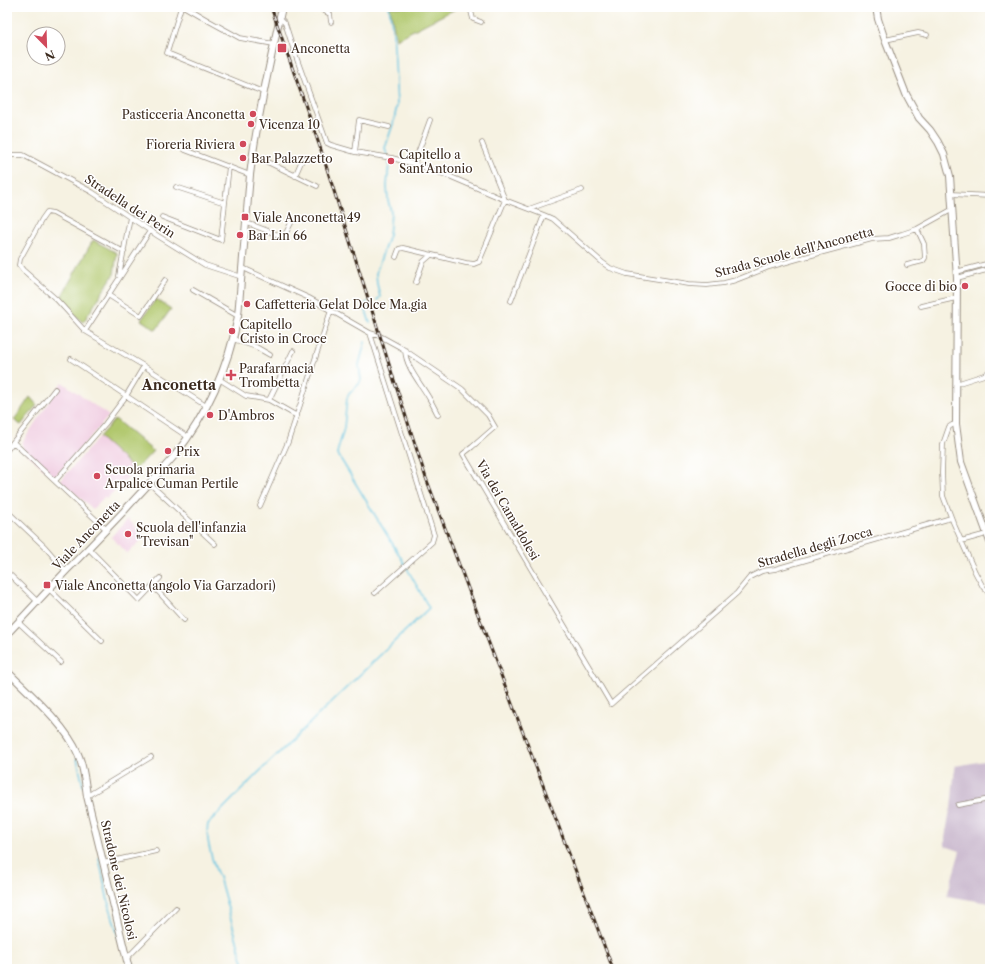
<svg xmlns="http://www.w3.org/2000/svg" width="997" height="976" viewBox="0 0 997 976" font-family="'Libre Caslon Text',serif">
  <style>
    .built { fill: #f1d0e3 }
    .industrial { fill: #cebed1 }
    .green { fill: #b1c86d; stroke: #767946 }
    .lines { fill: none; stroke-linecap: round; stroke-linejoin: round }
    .stream { stroke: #63c4e1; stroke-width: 1.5 }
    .street-casing { stroke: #988e80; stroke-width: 5.5 }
    .secondary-casing { stroke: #988e80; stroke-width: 8 }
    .primary-casing { stroke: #988e80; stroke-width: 8 }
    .street { stroke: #fff; stroke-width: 4 }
    .secondary { stroke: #fff; stroke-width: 6 }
    .primary { stroke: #fff; stroke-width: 6 }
    .rail-casing { stroke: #3b2a1e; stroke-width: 3 }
    .rail { stroke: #fff; stroke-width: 1.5; stroke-dasharray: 4.5; stroke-linecap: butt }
    .poi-dot { fill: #d1495b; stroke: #fff; stroke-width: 1.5 }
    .labels { text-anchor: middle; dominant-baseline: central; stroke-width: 3; stroke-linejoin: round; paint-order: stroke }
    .poi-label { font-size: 12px; fill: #3b2a1e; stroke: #fff; text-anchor: start }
    .street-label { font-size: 12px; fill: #3b2a1e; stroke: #fff }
    .quarter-label { font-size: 14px; font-weight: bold; fill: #3b2a1e; stroke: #fff }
  </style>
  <rect width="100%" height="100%" fill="#fff"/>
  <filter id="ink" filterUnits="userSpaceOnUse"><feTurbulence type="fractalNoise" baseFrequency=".025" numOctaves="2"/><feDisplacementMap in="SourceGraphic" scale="8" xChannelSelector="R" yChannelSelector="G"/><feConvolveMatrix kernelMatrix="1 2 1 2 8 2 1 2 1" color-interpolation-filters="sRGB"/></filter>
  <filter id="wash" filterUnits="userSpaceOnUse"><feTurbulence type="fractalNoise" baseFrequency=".012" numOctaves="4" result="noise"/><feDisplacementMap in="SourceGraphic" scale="16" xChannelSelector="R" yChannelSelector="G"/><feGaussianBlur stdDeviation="0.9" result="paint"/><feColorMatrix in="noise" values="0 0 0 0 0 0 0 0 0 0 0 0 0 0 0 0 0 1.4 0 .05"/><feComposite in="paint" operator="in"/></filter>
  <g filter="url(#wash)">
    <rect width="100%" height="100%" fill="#f6f2e2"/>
    <path class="built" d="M 62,382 L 109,416 L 56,476 L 53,477 L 23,450 L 22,443 Z
      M 99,437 L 135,470 L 106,499 L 104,497 L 93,509 L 60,481 Z
      M 128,519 L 145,537 L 127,553 L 111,537 Z"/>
    <path class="industrial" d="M 990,760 L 990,903 L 947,896 L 960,851 L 945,846 L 945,838 L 950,810 L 951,809 L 955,766 Z"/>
    <path class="green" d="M 390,7 L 459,7 L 396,39 Z
      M 93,240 L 117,253 L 114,274 L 84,321 L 82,322 L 60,299 Z
      M 156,299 L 171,309 L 156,330 L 141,320 Z
      M 30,397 L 37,405 L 21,425 L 14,420 Z
      M 115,419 L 153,451 L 135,470 L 99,437 Z"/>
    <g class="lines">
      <path class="stream" d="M 387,155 L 385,148 L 393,124 L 397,106 L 395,62 L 393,33 L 389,7
        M 377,300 L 380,297 L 379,292 L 377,284 L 376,273 L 389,235 L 390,225 L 391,212 L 388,200 L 387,186 L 389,163
        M 367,302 L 365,307 L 370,323
        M 32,700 L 66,739
        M 77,758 L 83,786
        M 99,858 L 108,901 L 119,939
        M 131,962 L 132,963 L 134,969
        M 245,969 L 219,877 C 213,865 205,837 208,824 L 258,773 L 429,608 L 403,561 L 337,453 L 344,428 L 347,398 L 349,394 L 359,384 L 361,380 L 359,365 L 365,342"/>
    </g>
  </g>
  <g filter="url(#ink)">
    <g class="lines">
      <defs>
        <path id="street" d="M 181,7 L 167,53 L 263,92
          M 185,7 L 209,21 L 240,38 L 274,44
          M 317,7 L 330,14 L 331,22
          M 470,7 L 473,19 L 481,22
          M 280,18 L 285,23 L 294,51 L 327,143 L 331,145 L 355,152 L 392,158 L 414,164 L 449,176 L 505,200 L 544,215 L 553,219 L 603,263 L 610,268 L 627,274 L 689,284 L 707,285 L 724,283 L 736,280 L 769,267 L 801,258 L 872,239 L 889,238 L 902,234 L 917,229 L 953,209
          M 885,40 L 918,33 L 927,35
          M 185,150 L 250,175
          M 355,152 L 359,120 L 389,127
          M 7,155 L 23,155 L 92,192 L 158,236 L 205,265 L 242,277
          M 253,155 L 317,186
          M 414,164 L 430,120
          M 295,176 L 302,160
          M 176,187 L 225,203
          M 951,194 L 990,196
          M 529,209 L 582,190
          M 162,217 L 221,240 L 229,166
          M 247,223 L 284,237 L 293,219
          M 124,252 L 53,213 L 47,212 L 42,219 L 20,259 L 19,265 L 23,270 L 57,300 L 85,331 L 144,366 L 206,406
          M 396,257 L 399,249 L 403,248 L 466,263 L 474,264 L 479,262 L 505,200 L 482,143
          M 907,265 L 923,261 L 925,258 L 924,244 L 917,229
          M 243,268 L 309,298 L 370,333 L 380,336 L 400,347 L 462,389 L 488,415 L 495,427 L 472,447 L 463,454 L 611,704 L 737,593 L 750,577 L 762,571 L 775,569 L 951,518
          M 956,272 L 990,263
          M 119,276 L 130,217
          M 957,278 L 990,269
          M 416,282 L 423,262 L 431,255
          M 193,290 L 238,316
          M 108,295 L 141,316 L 165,280
          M 511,301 L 544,215
          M 921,306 L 956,298
          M 85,331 L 150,231
          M 370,333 L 434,535 L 432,542 L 375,593
          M 233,339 L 256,347 L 270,355
          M 405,350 C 406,368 420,382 429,398 C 432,403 435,409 438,415
          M 71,359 L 188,437
          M 219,379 L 246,396 L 269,400 L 293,351
          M 956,384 L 984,375 L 990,371
          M 55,389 L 13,442 L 107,530
          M 269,400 L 297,416
          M 956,424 L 952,425 L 949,427 L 943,444 L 942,473 L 943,496 L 953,522 L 975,572 L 983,587 L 990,594
          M 7,450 L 13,442
          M 55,481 L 105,424 L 126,396 L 144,366
          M 149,483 L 215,544
          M 260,506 L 288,442 L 331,310
          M 7,511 L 45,547 L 66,571
          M 961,541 L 983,535
          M 89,549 L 139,600 L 160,578
          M 7,572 L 38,602
          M 153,586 L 184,620
          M 49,589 L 102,641
          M 18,622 L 61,662
          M 7,625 L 12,629
          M 87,796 L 151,757
          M 958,805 L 990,799
          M 103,863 L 156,851
          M 126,959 L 176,908"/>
        <path id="secondary" d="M 876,7 L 878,19 L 885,40 L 906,94 L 919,118 L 930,130 L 938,142 L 944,154 L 950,176 L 957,278 L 956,424 L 961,462 L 990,542
          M 7,671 C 30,694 66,725 78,754 C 84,767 85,782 87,796 L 129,969"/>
        <path id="primary" d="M 7,634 C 27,613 47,591 67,570 C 86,551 105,531 124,511 C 140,493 159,474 175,455 C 206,416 229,366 238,316 L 250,175 C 257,118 270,63 282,7"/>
      </defs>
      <use href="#street" class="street-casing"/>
      <use href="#secondary" class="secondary-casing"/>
      <use href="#primary" class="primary-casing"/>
      <use href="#street" class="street"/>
      <use href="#secondary" class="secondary"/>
      <use href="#primary" class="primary"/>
      <defs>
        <path id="rail" d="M 271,7 L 321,150 L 394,380 L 426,478 L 613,969"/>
      </defs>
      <use href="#rail" class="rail-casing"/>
      <use href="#rail" class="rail"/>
    </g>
  </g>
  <g class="poi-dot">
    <rect x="277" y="43" width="10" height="10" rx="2"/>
    <circle cx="253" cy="114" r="4"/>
    <circle cx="251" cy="124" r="4"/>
    <circle cx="243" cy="144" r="4"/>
    <circle cx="243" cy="158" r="4"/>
    <circle cx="391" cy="161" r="4"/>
    <rect x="241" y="213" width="8" height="8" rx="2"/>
    <circle cx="240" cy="235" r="4"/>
    <circle cx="965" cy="286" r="4"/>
    <circle cx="247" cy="304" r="4"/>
    <circle cx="232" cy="331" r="4"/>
    <path d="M229 369h4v4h4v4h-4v4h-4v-4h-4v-4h4z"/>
    <circle cx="210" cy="415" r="4"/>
    <circle cx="168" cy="451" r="4"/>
    <circle cx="97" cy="476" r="4"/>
    <circle cx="128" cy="534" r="4"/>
    <rect x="43" y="581" width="8" height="8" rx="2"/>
  </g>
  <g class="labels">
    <g class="poi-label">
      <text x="291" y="48">Anconetta</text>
      <text x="245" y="114" text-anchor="end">Pasticceria Anconetta</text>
      <text x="259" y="124">Vicenza 10</text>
      <text x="235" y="144" text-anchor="end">Fioreria Riviera</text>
      <text x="399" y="154">Capitello a<tspan x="399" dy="14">Sant'Antonio</tspan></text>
      <text x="251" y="158">Bar Palazzetto</text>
      <text x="253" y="217">Viale Anconetta 49</text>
      <text x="248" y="235">Bar Lin 66</text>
      <text x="957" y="286" text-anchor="end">Gocce di bio</text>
      <text x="255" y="304">Caffetteria Gelat Dolce Ma.gia</text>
      <text x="240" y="324">Capitello<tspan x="240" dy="14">Cristo in Croce</tspan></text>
      <text x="239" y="368">Parafarmacia<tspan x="239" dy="14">Trombetta</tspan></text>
      <text x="218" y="415">D'Ambros</text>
      <text x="176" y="451">Prix</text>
      <text x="105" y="469">Scuola primaria<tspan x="105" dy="14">Arpalice Cuman Pertile</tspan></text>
      <text x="136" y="527">Scuola dell'infanzia<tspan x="136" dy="14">"Trevisan"</tspan></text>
      <text x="55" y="585">Viale Anconetta (angolo Via Garzadori)</text>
    </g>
    <g class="street-label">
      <text transform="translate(130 206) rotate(33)">Stradella dei Perin</text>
      <text transform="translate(794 252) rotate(-15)">Strada Scuole dell'Anconetta</text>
      <text transform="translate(508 510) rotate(60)">Via dei Camaldolesi</text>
      <text transform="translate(86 535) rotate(-46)">Viale Anconetta</text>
      <text transform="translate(815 547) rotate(-16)">Stradella degli Zocca</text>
      <text transform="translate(119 880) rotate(77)">Stradone dei Nicolosi</text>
    </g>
    <g class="quarter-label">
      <text x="179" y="385">Anconetta</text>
    </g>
  </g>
  <rect width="997" height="976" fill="none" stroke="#fff" stroke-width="24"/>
  <g transform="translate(46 46) rotate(157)"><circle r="19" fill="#ffffff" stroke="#b1aaa5"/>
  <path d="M0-3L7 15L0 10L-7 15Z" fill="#d1495b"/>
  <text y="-6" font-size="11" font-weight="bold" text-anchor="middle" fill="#3b2a1e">N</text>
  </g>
</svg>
